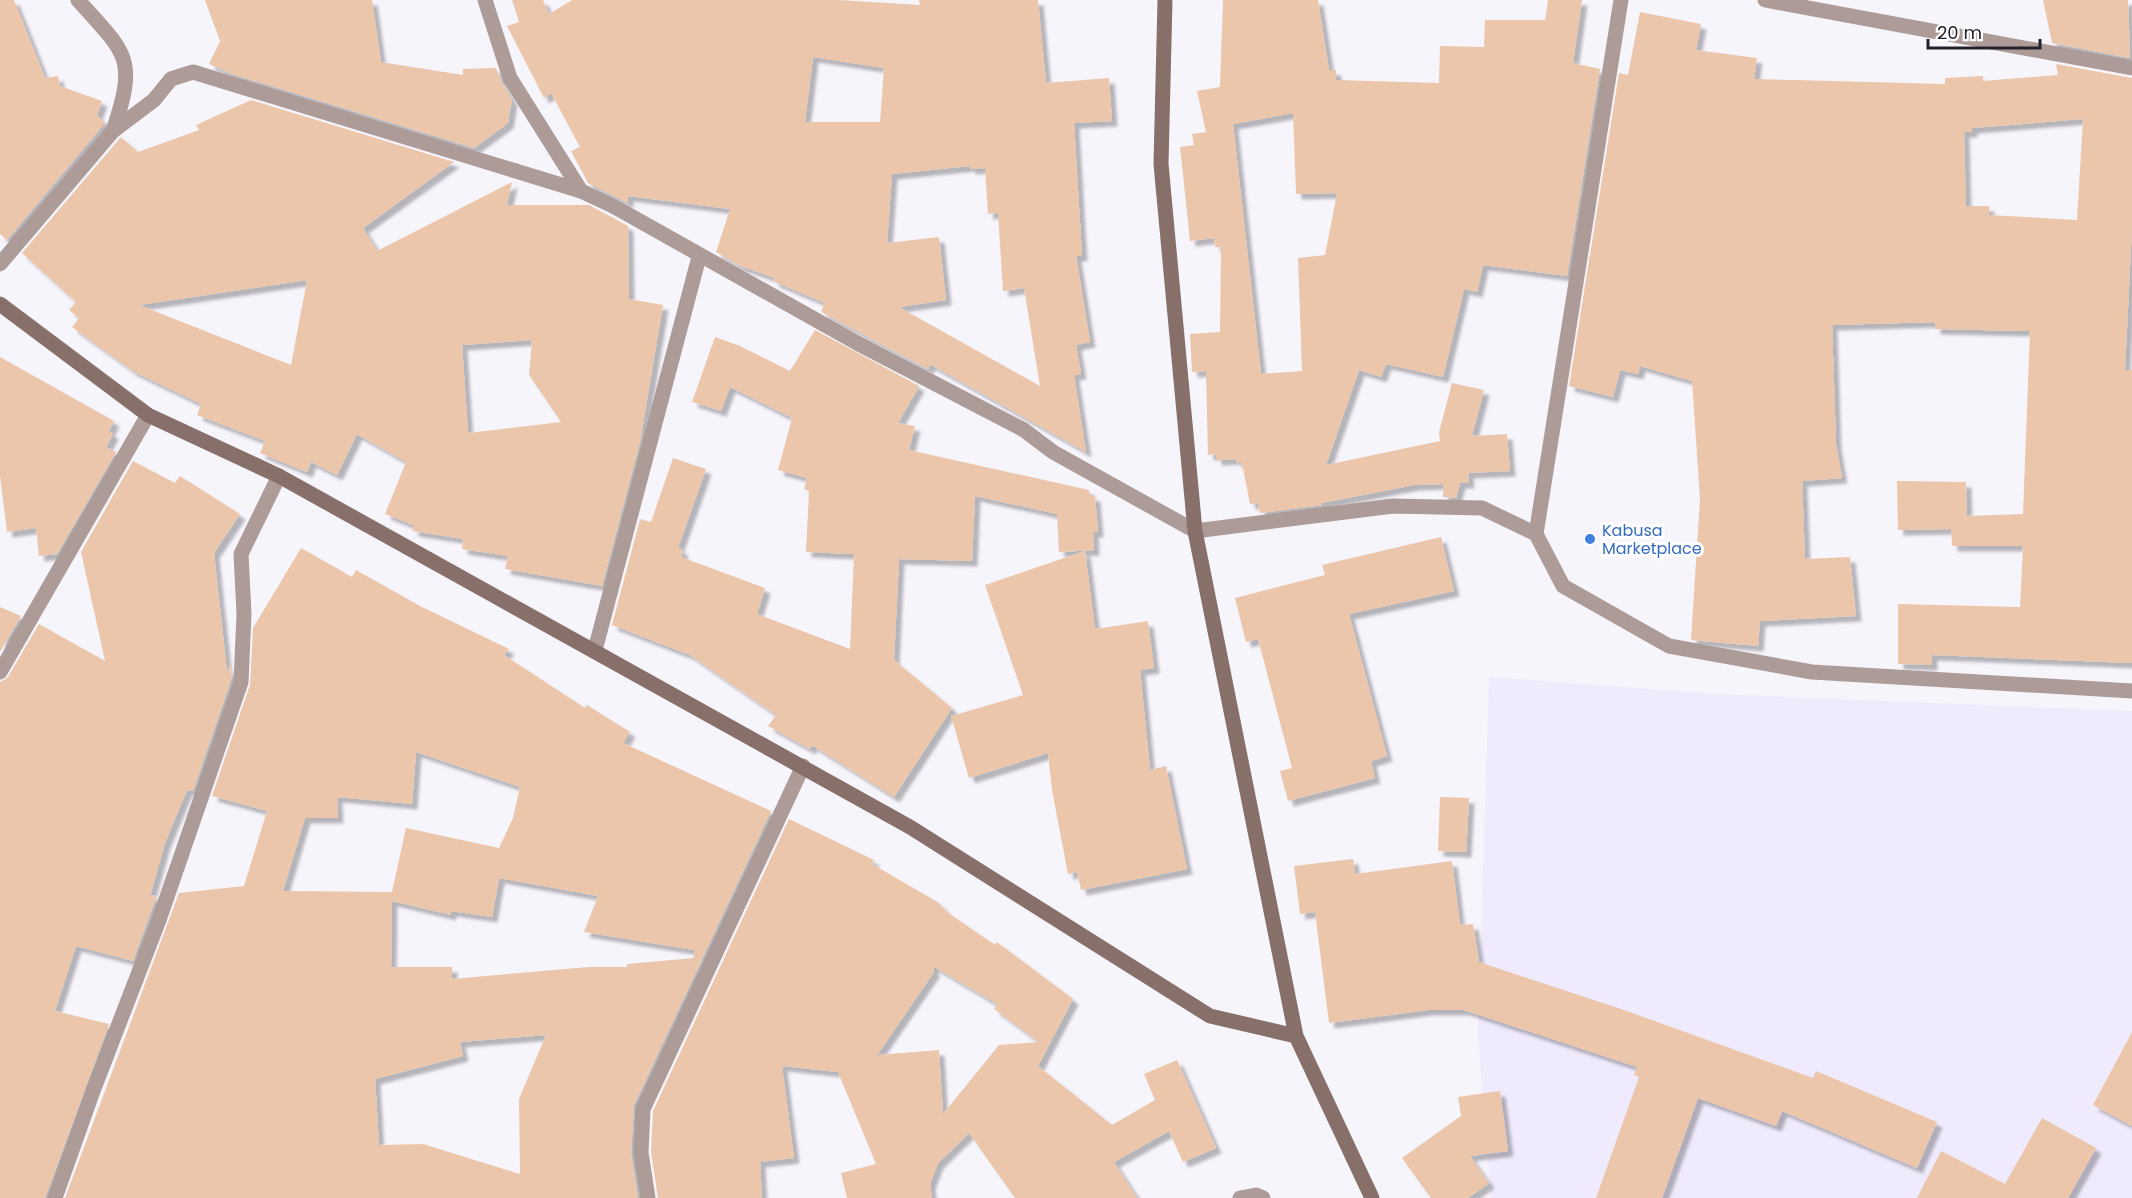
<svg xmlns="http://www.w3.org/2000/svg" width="2132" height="1198" viewBox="0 0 2132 1198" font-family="Poppins,sans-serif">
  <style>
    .built { fill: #f0ebfc }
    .building { fill: #ebc6ab; fill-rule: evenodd; filter: url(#shadow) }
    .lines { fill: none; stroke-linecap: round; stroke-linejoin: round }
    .street { stroke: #ac9b97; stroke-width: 15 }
    .secondary { stroke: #88706a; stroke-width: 15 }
    .shop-dot { fill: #3f7fe0; stroke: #fff; stroke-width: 2 }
    .labels { text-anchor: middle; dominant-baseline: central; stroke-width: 6; stroke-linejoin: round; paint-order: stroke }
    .shop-label { font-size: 16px; fill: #366cbe; stroke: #fff; text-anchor: start }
  </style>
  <defs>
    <filter id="shadow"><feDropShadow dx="5.5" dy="5.5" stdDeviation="1.5" flood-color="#0004"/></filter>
  </defs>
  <rect width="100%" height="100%" fill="#f7f5fc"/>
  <path class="built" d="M 1489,677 L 1716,694 L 2132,711 L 2132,1198 L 1491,1198 L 1478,1036 Z"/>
  <path class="building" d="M 0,0 L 14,0 L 45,78 L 58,76 L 60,86 L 102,101 L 97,115 L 105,123 L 7,240 L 0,234 Z
    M 205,0 L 372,0 L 381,62 L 463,75 L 463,69 L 496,68 L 502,83 L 512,100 L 508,123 L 474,148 L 232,74 L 209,64 L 220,41 Z
    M 512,0 L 543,0 L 549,14 L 572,0 L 838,0 L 920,5 L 919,0 L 1038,0 L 1046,83 L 1109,78 L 1112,121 L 1074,123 L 1082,256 L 1076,256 L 1090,342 L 1076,345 L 1081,374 L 1074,375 L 1086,452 L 930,364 L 928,369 L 825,314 L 821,311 L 825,303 L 773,281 L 775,278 L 740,266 L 716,252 L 730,209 L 628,196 L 628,203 L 588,183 L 571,151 L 580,147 L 551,93 L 544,98 L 507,26 L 519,22 ZM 813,57 L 884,68 L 880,122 L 805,122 ZM 970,166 L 970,169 L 985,168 L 988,214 L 998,213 L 1003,291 L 1024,288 L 1040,386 L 899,307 L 946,300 L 939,237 L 887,243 L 892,174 Z
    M 1223,0 L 1318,0 L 1329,70 L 1336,70 L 1336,80 L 1439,83 L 1440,46 L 1484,47 L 1485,20 L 1545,20 L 1548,0 L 1582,0 L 1573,63 L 1600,69 L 1567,276 L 1483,265 L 1477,292 L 1464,289 L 1443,377 L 1386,364 L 1381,377 L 1359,370 L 1326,465 L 1440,441 L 1439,432 L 1452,383 L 1484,390 L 1472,436 L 1507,434 L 1510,471 L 1468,473 L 1469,483 L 1460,483 L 1456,498 L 1443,497 L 1443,484 L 1414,485 L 1322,503 L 1322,505 L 1260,513 L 1258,503 L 1250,504 L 1242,463 L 1237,463 L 1236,459 L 1216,460 L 1216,454 L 1208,455 L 1206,371 L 1192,372 L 1190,334 L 1220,332 L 1221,247 L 1215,247 L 1214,238 L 1190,241 L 1180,147 L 1194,145 L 1192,134 L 1206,132 L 1197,91 L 1220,87 ZM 1293,113 L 1296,194 L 1337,193 L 1325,255 L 1298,258 L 1302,371 L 1261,374 L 1233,124 Z
    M 2043,0 L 2128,0 L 2130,58 L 2052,43 Z
    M 1640,12 L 1701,24 L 1696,50 L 1757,58 L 1754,79 L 1945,84 L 1945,78 L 1983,76 L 1983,81 L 2058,75 L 2056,64 L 2132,78 L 2132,225 L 2125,370 L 2132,370 L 2132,663 L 1932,655 L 1932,665 L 1898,664 L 1898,604 L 2020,607 L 2023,546 L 1952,546 L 1951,529 L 1898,530 L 1897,481 L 1966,482 L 1967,516 L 2023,514 L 2030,331 L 1935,329 L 1935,322 L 1832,325 L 1836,444 L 1842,478 L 1802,481 L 1805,559 L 1850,557 L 1856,616 L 1760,621 L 1758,646 L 1691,640 L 1700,499 L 1692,381 L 1640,366 L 1638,374 L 1620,370 L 1613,397 L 1569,386 L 1619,73 L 1628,75 ZM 2083,119 L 2077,220 L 1989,215 L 1989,206 L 1966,206 L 1964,132 L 1972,132 L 1972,128 Z
    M 251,100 L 454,162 L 363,228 L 377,251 L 512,182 L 507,205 L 589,205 L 628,226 L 629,299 L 663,305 L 640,442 L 602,586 L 505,569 L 508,556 L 462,549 L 463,539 L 413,531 L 413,525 L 385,514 L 406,462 L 357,434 L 337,475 L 311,462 L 307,472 L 260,453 L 265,441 L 197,415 L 201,404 L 133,371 L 72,327 L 79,318 L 69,310 L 76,302 L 22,253 L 121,137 L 138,152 L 199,130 L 196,125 ZM 307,280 L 291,365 L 139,305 ZM 532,340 L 529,375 L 561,422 L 468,433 L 462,345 Z
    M 815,330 L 919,386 L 898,423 L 915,426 L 909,450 L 1089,490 L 1090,496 L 1095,496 L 1098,532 L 1093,532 L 1094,550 L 1059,552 L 1057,514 L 975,496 L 972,561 L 899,559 L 894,660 L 952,708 L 894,797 L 812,745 L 810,749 L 768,726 L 776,715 L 690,655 L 612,625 L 640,519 L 651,522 L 673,458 L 706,469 L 678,548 L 683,550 L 681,557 L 765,588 L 757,614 L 850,649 L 854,554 L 806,552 L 809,491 L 804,489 L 807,478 L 778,470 L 792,418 L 730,387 L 721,411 L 692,402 L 715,337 L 740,346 L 790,371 Z
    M 0,357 L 114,421 L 109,431 L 113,434 L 106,447 L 116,452 L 57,554 L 39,556 L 36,528 L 7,532 L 0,476 Z
    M 133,461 L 175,483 L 180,476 L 240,514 L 214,553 L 227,672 L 232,663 L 231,680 L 193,791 L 187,790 L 165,843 L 150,896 L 157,895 L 133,961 L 76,946 L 55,1011 L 109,1024 L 45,1198 L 0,1198 L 0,682 L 8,677 L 39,624 L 105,661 L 81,552 Z
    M 1441,537 L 1454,591 L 1349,614 L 1387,756 L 1371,761 L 1375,778 L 1288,801 L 1280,771 L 1292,768 L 1258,639 L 1246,642 L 1235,598 L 1325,575 L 1322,565 Z
    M 301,548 L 352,577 L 356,570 L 420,606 L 509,649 L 504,655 L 585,708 L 587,705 L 630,732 L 623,743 L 771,811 L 634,1105 L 631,1153 L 638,1198 L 65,1198 L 179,893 L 244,886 L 267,811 L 212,796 L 250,685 L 253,628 ZM 416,752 L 520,787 L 513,818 L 499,848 L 406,828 L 392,892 L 283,891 L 305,818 L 338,818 L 337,797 L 412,804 ZM 499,878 L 598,896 L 584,932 L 694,950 L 694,958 L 627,964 L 627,967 L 588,967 L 452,979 L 452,967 L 391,967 L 392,901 L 451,915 L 451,911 L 492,917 ZM 546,1035 L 519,1099 L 520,1174 L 423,1144 L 379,1145 L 375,1079 L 463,1056 L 460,1042 Z
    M 1085,551 L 1095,629 L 1148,621 L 1154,668 L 1140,670 L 1150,770 L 1166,766 L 1187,869 L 1081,890 L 1077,872 L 1068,874 L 1052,790 L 1048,753 L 969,778 L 951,716 L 1023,695 L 985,585 Z
    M 0,607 L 21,616 L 0,652 Z
    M 1440,797 L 1469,798 L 1466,852 L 1438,851 Z
    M 789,819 L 874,860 L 872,864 L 939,903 L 947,912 L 995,945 L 997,942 L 1073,999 L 1038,1066 L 1112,1125 L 1155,1100 L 1144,1074 L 1177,1060 L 1216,1148 L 1183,1162 L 1169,1131 L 1114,1162 L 1137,1198 L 1015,1198 L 969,1133 L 938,1163 L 930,1184 L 932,1198 L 847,1198 L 841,1173 L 876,1164 L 838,1072 L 782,1066 L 794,1158 L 760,1162 L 762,1198 L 658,1198 L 651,1152 L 653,1111 ZM 933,966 L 997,1004 L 994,1009 L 1039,1042 L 999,1045 L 943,1114 L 939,1050 L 877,1055 L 934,972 Z
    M 1353,859 L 1355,874 L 1452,861 L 1460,925 L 1473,924 L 1479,962 L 1624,1010 L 1813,1078 L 1816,1071 L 1937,1122 L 1917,1168 L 1782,1111 L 1776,1126 L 1698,1098 L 1662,1198 L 1596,1198 L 1639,1077 L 1634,1075 L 1637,1067 L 1464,1010 L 1428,1010 L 1329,1023 L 1315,912 L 1300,914 L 1294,866 Z
    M 2132,1032 L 2132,1126 L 2093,1105 Z
    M 1500,1091 L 1508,1151 L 1470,1156 L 1489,1183 L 1468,1198 L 1431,1198 L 1402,1158 L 1461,1116 L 1458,1097 Z
    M 2042,1118 L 2096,1148 L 2068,1198 L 1917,1198 L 1941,1151 L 2005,1184 Z"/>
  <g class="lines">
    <path class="street" d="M 78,0 C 126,54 138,57 113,131
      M 485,0 L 510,78 L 581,191 L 613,206 L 857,343 L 1024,430 L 1053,452 L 1195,531 L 1393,506 L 1482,508 L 1536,534
      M 1621,0 L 1536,534 L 1563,586 L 1669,646 L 1812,672 L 2132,691
      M 1765,0 L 2132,68
      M 0,264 L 113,131 L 154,100 L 171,79 L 193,72 L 581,191
      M 595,650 L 699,257
      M 0,672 L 148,415
      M 55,1198 L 93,1091 L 159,920 L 241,682 L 244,614 L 241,554 L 279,476
      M 648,1198 L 641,1153 L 643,1109 L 803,766
      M 1240,1198 L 1256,1195 L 1263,1198"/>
    <path class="secondary" d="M 1165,0 L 1161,164 L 1195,531 L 1296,1036 L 1372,1198
      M 0,304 L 148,415 L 279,476 L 910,827 L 1210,1016 L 1296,1036"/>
  </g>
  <circle class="shop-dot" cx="1590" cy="539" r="6"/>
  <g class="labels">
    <g class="shop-label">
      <text x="1602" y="530">Kabusa<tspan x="1602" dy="18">Marketplace</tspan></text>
    </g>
  </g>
  <path d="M1928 39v9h112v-9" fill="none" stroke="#24202c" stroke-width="3"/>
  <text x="1937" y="39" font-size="18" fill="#24202c" stroke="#ffffff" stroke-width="4.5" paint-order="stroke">20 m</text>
</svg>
